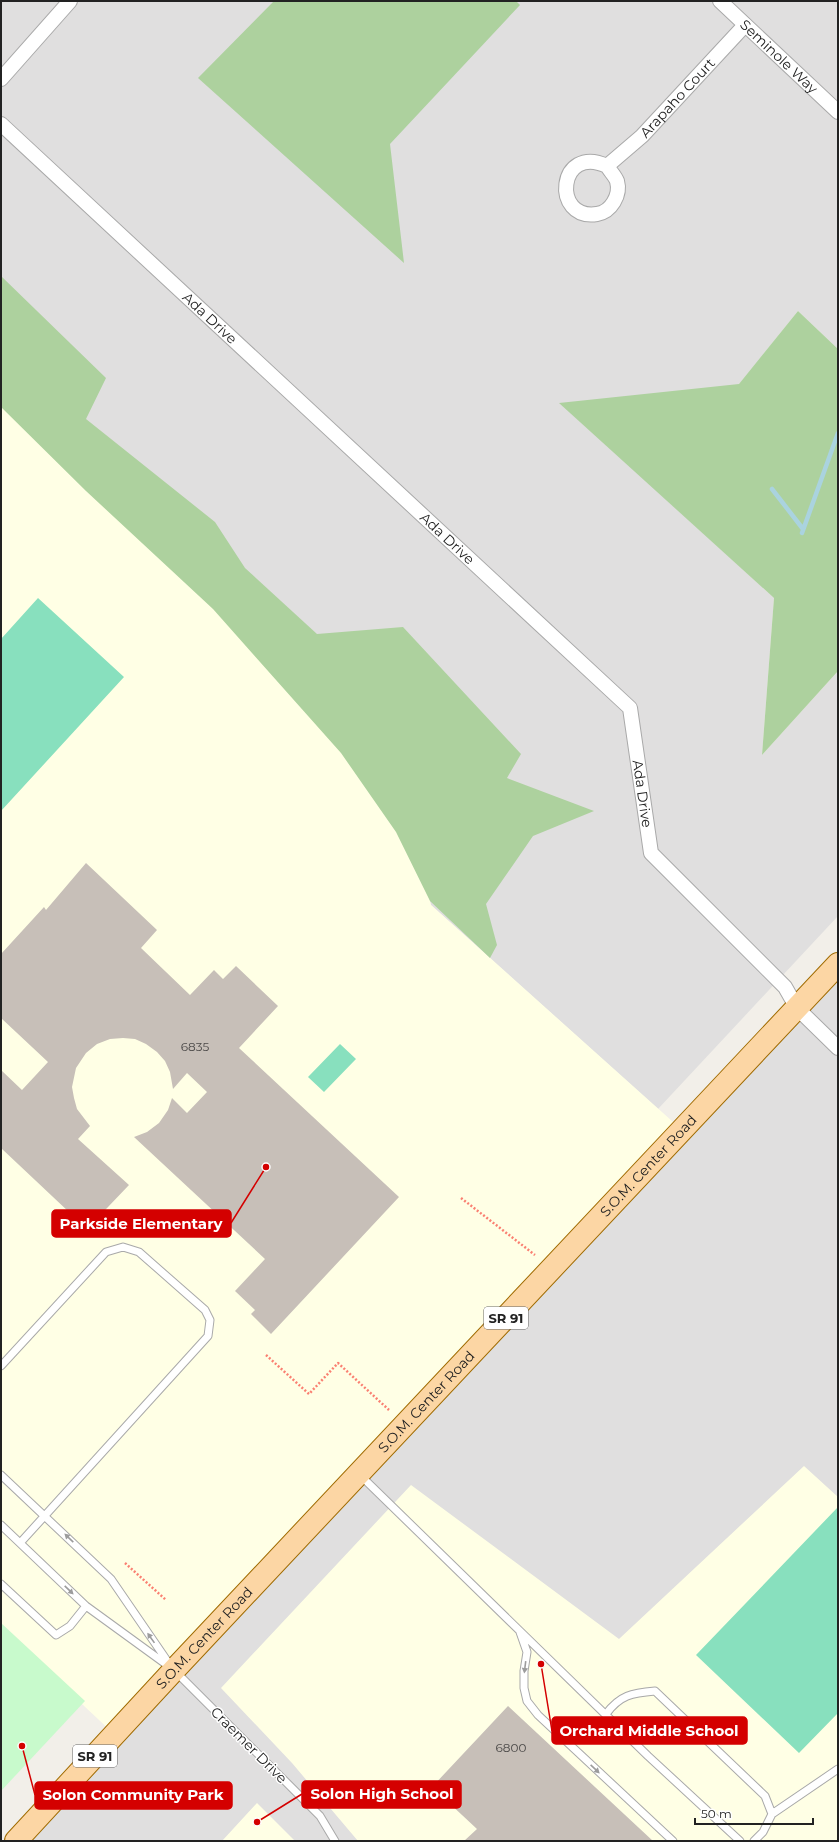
<svg xmlns="http://www.w3.org/2000/svg" width="839" height="1842" viewBox="0 0 839 1842" font-family="Montserrat,sans-serif">
  <style>
    .residential { fill: #e0dfdf }
    .education { fill: #ffffe5 }
    .forest { fill: #add19e }
    .park { fill: #c8facc }
    .pitch { fill: #88e0be }
    .lines { fill: none; stroke-linecap: round; stroke-linejoin: round }
    .stream { stroke: #aad3df; stroke-width: 4.5 }
    .building { fill: #c7bfb8 }
    .service-casing { stroke: #a9a9a9; stroke-width: 9 }
    .minor-casing { stroke: #a9a9a9; stroke-width: 16 }
    .primary-casing { stroke: #a06b00; stroke-width: 24 }
    .path { stroke: #fa8072; stroke-width: 2.5; stroke-dasharray: 2 2; stroke-linecap: butt }
    .service { stroke: #fff; stroke-width: 7 }
    .minor { stroke: #fff; stroke-width: 14 }
    .primary { stroke: #fcd6a4; stroke-width: 22 }
    .oneway { fill: #9c9c9c }
    .labels { text-anchor: middle; dominant-baseline: central; stroke-width: 3; stroke-linejoin: round; paint-order: stroke }
    .number-label { font-size: 12px; fill: #4b4948 }
    .shield { fill: #fff; stroke: #646464; stroke-width: 1 }
    .shield-label { font-size: 13px; font-weight: bold; fill: #222 }
    .street-label { font-size: 14px; fill: #222; stroke: #fff }
    .leader { fill: none; stroke: #d40000; stroke-width: 1.5 }
    .callout-dot { fill: #d40000; stroke: #fff; stroke-width: 1.5 }
    .callout { fill: #d40000; stroke: #d40000; stroke-width: 1.5 }
    .callout-label { font-size: 15px; text-anchor: middle; font-weight: bold; fill: #fff }
  </style>
  <rect width="100%" height="100%" fill="#f2efe9"/>
  <path class="residential" d="M 1,1 L 838,1 L 838,349 L 798,311 L 655,489 L 774,598 L 762,755 L 838,671 L 838,916 L 658,1109 L 431,905 L 396,763 L 1,399 Z
    M 838,964 L 838,1841 L 16,1841 Z"/>
  <path class="education" d="M 1,399 L 396,763 L 431,905 L 682,1130 L 115,1735 L 1,1628 Z
    M 804,1466 L 838,1497 L 838,1841 L 358,1841 L 292,1763 L 221,1688 L 411,1485 L 619,1639 Z
    M 257,1803 L 295,1841 L 222,1841 Z"/>
  <path class="forest" d="M 274,1 L 516,1 L 520,5 L 390,144 L 404,263 L 198,78 Z
    M 1,276 L 106,378 L 86,419 L 215,522 L 245,568 L 317,634 L 403,627 L 521,754 L 507,778 L 594,811 L 533,836 L 486,904 L 497,945 L 490,958 L 430,901 L 396,832 L 341,753 L 213,609 L 86,491 L 1,407 Z
    M 798,311 L 838,349 L 838,671 L 762,755 L 774,598 L 559,403 L 739,384 Z"/>
  <path class="park" d="M 1,1623 L 85,1701 L 1,1791 Z"/>
  <path class="pitch" d="M 38,598 L 124,677 L 1,811 L 1,639 Z
    M 340,1044 L 356,1059 L 324,1092 L 308,1077 Z
    M 838,1507 L 838,1713 L 799,1753 L 696,1655 Z"/>
  <g class="lines">
    <path class="stream" d="M 772,489 L 803,529
      M 802,533 L 838,433"/>
  </g>
  <path class="building" d="M 86,863 L 157,930 L 141,948 L 190,995 L 214,970 L 223,979 L 236,966 L 278,1006 L 239,1048 L 399,1197 L 271,1334 L 251,1314 L 255,1310 L 235,1291 L 265,1259 L 134,1137 L 147,1132 L 159,1123 L 168,1110 L 172,1098 L 187,1113 L 207,1092 L 187,1073 L 173,1089 L 170,1072 L 165,1061 L 157,1052 L 146,1044 L 135,1039 L 123,1038 L 110,1039 L 97,1044 L 86,1053 L 76,1068 L 72,1087 L 74,1098 L 77,1109 L 90,1126 L 78,1139 L 129,1185 L 87,1229 L 1,1148 L 1,1070 L 22,1090 L 48,1062 L 1,1018 L 1,954 L 44,907 L 46,910 Z
    M 508,1706 L 653,1841 L 464,1841 L 477,1829 L 432,1787 Z"/>
  <g class="lines">
    <defs>
      <path id="service" d="M 1,1366 L 106,1252 L 123,1247 L 139,1252 L 205,1310 L 210,1320 L 208,1336 L 20,1543
        M 1,1475 L 111,1579 L 170,1665
        M 361,1476 L 648,1756 L 740,1841
        M 1,1525 L 86,1606 L 174,1670 L 320,1816 L 335,1841
        M 1,1584 L 56,1635 L 70,1626 L 86,1606
        M 520,1632 L 527,1652 L 524,1671 L 524,1688 L 527,1701 L 538,1715 L 673,1841
        M 606,1714 C 620,1695 632,1693 655,1691 L 765,1796 L 772,1814 L 763,1832 L 754,1841
        M 772,1814 L 838,1769"/>
      <g id="minor">
        <path id="s1" d="M 720,1 L 838,112"/>
        <path d="M 1,79 L 70,1"/>
        <path id="s2" d="M 1,124 L 630,708 L 651,853 L 785,987 L 797,1008 L 838,1048"/>
        <path id="s3" d="M 607,166 C 610,171 615,176 617,181 C 621,195 611,212 597,214 C 551,221 558,143 607,166 L 642,136 L 745,25"/>
      </g>
      <g id="primary">
        <path id="s4" d="M 16,1841 L 174,1670 L 838,964"/>
      </g>
    </defs>
    <use href="#service" class="service-casing"/>
    <use href="#minor" class="minor-casing"/>
    <use href="#primary" class="primary-casing"/>
    <path class="path" d="M 461,1198 L 535,1255
      M 266,1355 L 309,1394 L 338,1363 L 389,1410
      M 125,1563 L 166,1600"/>
    <use href="#service" class="service"/>
    <use href="#minor" class="minor"/>
    <use href="#primary" class="primary"/>
  </g>
  <defs><path id="oneway-solid" d="M-6-.8H1V-3.2L6.5 0L1 3.2V.8H-6Z"/></defs>
  <g class="oneway">
    <use href="#oneway-solid" transform="translate(69 1538) rotate(-136)"/>
    <use href="#oneway-solid" transform="translate(69 1590) rotate(44)"/>
    <use href="#oneway-solid" transform="translate(151 1638) rotate(-125)"/>
    <use href="#oneway-solid" transform="translate(525 1667) rotate(97)"/>
    <use href="#oneway-solid" transform="translate(595 1769) rotate(43)"/>
  </g>
  <g class="labels">
    <g class="number-label">
      <text x="195" y="1046">6835</text>
      <text x="511" y="1747">6800</text>
    </g>
    <g class="shield">
      <rect x="484" y="1307" width="44" height="22" rx="3"/>
      <rect x="73" y="1745" width="44" height="22" rx="3"/>
    </g>
    <g class="shield-label">
      <text x="506" y="1318">SR 91</text>
      <text x="95" y="1756">SR 91</text>
    </g>
    <g class="street-label">
      <text stroke="none"><textPath href="#s1" startOffset="81">Seminole Way</textPath></text>
      <text stroke="none"><textPath href="#s3" startOffset="263">Arapaho Court</textPath></text>
      <text stroke="none"><textPath href="#s2" startOffset="285">Ada Drive</textPath></text>
      <text stroke="none"><textPath href="#s2" startOffset="609">Ada Drive</textPath></text>
      <text stroke="none"><textPath href="#s2" startOffset="945">Ada Drive</textPath></text>
      <text stroke="none"><textPath href="#s4" startOffset="925">S.O.M. Center Road</textPath></text>
      <text stroke="none"><textPath href="#s4" startOffset="601">S.O.M. Center Road</textPath></text>
      <text stroke="none"><textPath href="#s4" startOffset="277">S.O.M. Center Road</textPath></text>
      <text transform="translate(249 1745) rotate(45)">Craemer Drive</text>
    </g>
  </g>
  <path class="leader" d="M266 1167L231 1223M541 1664L552 1731M257 1822L302 1794M22 1746L35 1795"/>
  <g class="callout-dot">
    <circle cx="266" cy="1167" r="4"/>
    <circle cx="541" cy="1664" r="4"/>
    <circle cx="257" cy="1822" r="4"/>
    <circle cx="22" cy="1746" r="4"/>
  </g>
  <g class="callout">
    <rect x="52" y="1210" width="179" height="27" rx="4"/>
    <rect x="552" y="1717" width="195" height="27" rx="4"/>
    <rect x="302" y="1781" width="159" height="27" rx="4"/>
    <rect x="35" y="1782" width="197" height="27" rx="4"/>
  </g>
  <g class="callout-label">
    <text x="141" y="1229">Parkside Elementary</text>
    <text x="649" y="1736">Orchard Middle School</text>
    <text x="382" y="1799">Solon High School</text>
    <text x="133" y="1800">Solon Community Park</text>
  </g>
  <rect width="839" height="1842" fill="none" stroke="#222222" stroke-width="4"/>
  <path d="M695 1818v6h118v-6" fill="none" stroke="#222222" stroke-width="2"/>
  <text x="701" y="1818" font-size="12" fill="#222222" stroke="#ffffff" stroke-width="3" paint-order="stroke">50 m</text>
</svg>
